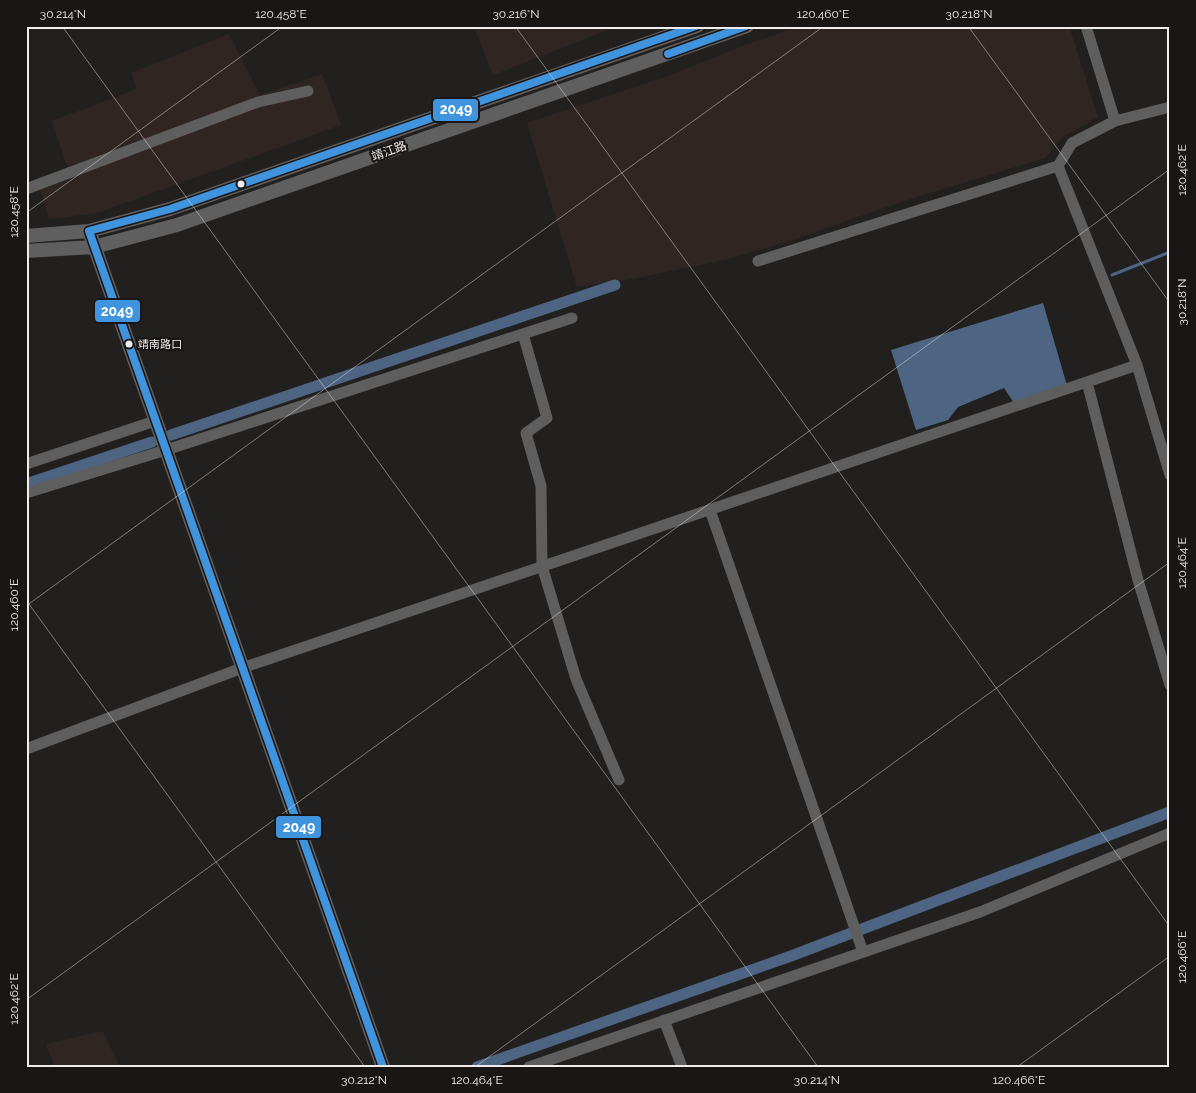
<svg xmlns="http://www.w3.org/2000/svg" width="1196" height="1093" viewBox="0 0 1196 1093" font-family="Raleway,'Noto Sans SC',sans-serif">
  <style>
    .built { fill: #2f2623 }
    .water { fill: #4d6583 }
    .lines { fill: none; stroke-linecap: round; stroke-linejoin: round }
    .stream { stroke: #4d6583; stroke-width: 3 }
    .canal { stroke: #4d6583; stroke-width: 11 }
    .minor { stroke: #5e5e5e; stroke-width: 11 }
    .major { stroke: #605f5f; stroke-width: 14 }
    .bus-1-casing { stroke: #1a1615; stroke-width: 11 }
    .bus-1 { stroke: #4094de; stroke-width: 8 }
    .ticks { fill: none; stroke: #f0edec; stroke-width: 1; stroke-opacity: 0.45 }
    .bus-dot { fill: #f0edec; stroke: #1a1615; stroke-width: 2 }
    .labels { text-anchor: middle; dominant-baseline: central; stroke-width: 4.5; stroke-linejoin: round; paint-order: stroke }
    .bus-label { font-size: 11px; fill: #f0edec; stroke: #1a1615; text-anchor: start }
    .street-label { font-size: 12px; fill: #f0edec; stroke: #1a1615 }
    .line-badge { stroke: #1a1615; stroke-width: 2 }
    .badge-label { font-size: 14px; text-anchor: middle; font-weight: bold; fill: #fff }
    .neatline { fill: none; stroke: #f0edec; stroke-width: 2 }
    .ticks-label { font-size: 12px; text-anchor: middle; fill: #f0edec }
  </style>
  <rect width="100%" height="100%" fill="#22201f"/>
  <path class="built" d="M 474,26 L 617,26 L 493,75 Z
    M 800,26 L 1069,26 L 1098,117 L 1063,137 L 1045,158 L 898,203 L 784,243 L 724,260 L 632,279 L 577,287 L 527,123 L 665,77 L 740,47 Z
    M 229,34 L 260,95 L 322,74 L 341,125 L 97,213 L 49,219 L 40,189 L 71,179 L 52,121 L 137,89 L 131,73 Z
    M 102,1031 L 120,1067 L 55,1067 L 46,1044 Z"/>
  <path class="water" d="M 1043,303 L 1068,389 L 1016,406 L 1004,388 L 958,407 L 948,420 L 916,430 L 891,350 Z"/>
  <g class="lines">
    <path class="stream" d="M 1112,275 L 1170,252"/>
    <path class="canal" d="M 171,435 L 615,285
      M 26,484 L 152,442
      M 477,1067 L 791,956 L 1170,812"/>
    <path class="minor" d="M 1086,26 L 1115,121 L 1072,143 L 1058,166 L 1137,365 L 1170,475
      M 1115,121 L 1170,107
      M 26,189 L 258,102 L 308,91
      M 758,261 L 1058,166
      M 523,334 L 547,418 L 526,433 L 541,486 L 542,566 L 576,679 L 619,780
      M 1087,382 L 1138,580 L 1170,685
      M 26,464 L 155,421
      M 26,493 L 166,450 L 572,318
      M 710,510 L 863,952
      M 26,749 L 242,668 L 1137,365
      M 664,1020 L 682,1067
      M 529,1067 L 980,912 L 1170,833"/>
    <path class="major" d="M 89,231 L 383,1067
      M 26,236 L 89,231 L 170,209 L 697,26
      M 26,251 L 94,247 L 177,225 L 747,26"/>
    <defs>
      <path id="bus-1" d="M 668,54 L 746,26
        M 383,1067 L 89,231 L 170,209 L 696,26"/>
    </defs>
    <use href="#bus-1" class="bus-1-casing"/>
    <use href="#bus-1" class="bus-1"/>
  </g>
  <path class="ticks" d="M 62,26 L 818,1067M 515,26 L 1170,927M 968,26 L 1170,303M 26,213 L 283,26M 26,600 L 365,1067M 26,606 L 824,26M 26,1000 L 1170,169M 475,1067 L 1170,562M 1017,1067 L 1170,956"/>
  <g class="bus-dot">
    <circle cx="241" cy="184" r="4.5"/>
    <circle cx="129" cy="344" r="4.5"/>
  </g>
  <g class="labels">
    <g class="bus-label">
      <text x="138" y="344">靖南路口</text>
    </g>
    <g class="street-label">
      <text transform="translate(389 151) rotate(-19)">靖江路</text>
    </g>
  </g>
  <g class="line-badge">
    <rect x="432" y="98" width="47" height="24" rx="5" fill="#4094de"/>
    <rect x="94" y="299" width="47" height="24" rx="5" fill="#4094de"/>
    <rect x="275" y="815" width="47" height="24" rx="5" fill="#4094de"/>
  </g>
  <g class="badge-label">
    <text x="456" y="114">2049</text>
    <text x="117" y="316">2049</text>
    <text x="299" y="832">2049</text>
  </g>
  <rect width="1196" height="1093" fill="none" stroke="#1a1615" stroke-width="55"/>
  <rect x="28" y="28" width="1140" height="1038" class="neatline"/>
  <g class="ticks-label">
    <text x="63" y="18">30.214°N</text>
    <text x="281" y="18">120.458°E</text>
    <text x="516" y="18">30.216°N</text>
    <text x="823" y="18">120.460°E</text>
    <text x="969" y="18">30.218°N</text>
    <text transform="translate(1182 170) rotate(-90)" y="4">120.462°E</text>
    <text transform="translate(14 212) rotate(-90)" y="4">120.458°E</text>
    <text transform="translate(1182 302) rotate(-90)" y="4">30.218°N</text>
    <text transform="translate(1182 563) rotate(-90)" y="4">120.464°E</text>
    <text transform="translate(14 605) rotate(-90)" y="4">120.460°E</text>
    <text transform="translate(1182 957) rotate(-90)" y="4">120.466°E</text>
    <text transform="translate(14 999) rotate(-90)" y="4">120.462°E</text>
    <text x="364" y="1084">30.212°N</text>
    <text x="477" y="1084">120.464°E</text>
    <text x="817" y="1084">30.214°N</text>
    <text x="1019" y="1084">120.466°E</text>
  </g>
</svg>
